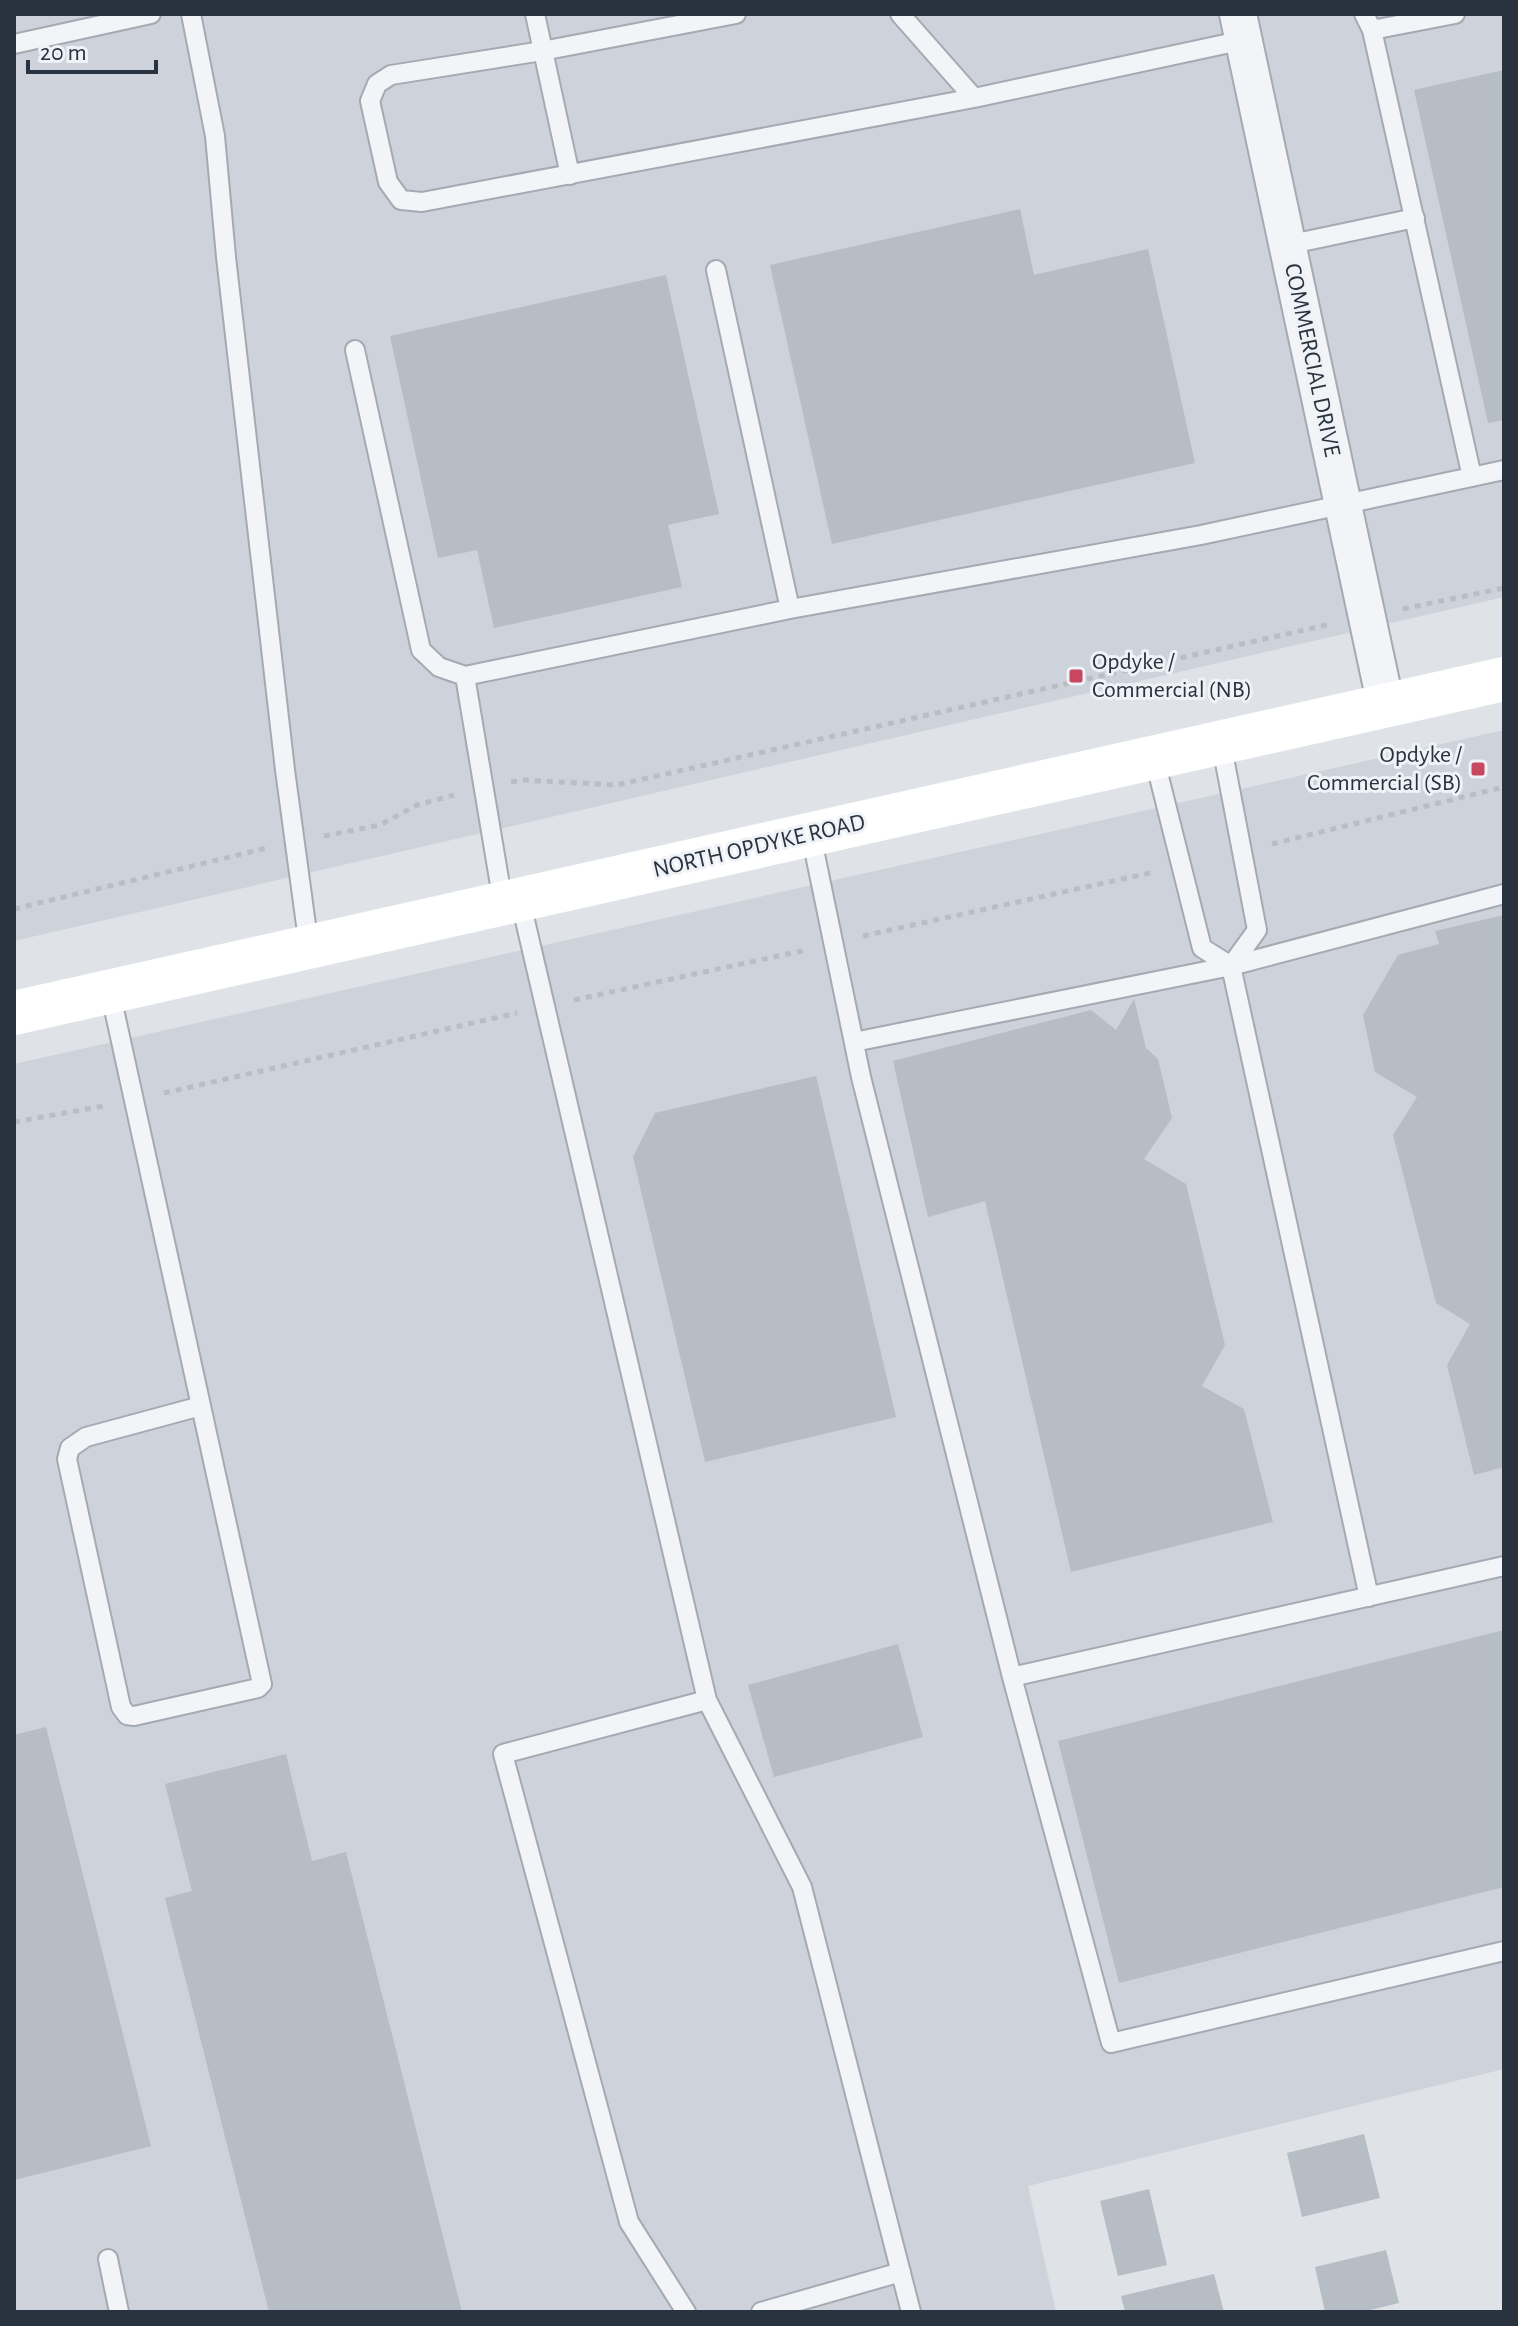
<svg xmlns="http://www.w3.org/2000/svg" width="1518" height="2326" viewBox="0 0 1518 2326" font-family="'Alegreya Sans',sans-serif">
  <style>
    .built { fill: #ced2da }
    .building { fill: #b7bdc5 }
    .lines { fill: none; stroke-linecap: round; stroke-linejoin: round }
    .service-casing { stroke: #a5aab2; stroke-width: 22 }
    .minor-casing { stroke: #a5aab2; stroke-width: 40 }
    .path { stroke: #babec3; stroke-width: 5; stroke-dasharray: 6 6; stroke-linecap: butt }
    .service { stroke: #f2f4f7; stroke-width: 18 }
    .minor { stroke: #f2f4f7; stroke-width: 36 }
    .secondary { stroke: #fff; stroke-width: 44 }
    .poi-dot { fill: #c94861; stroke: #eff2f6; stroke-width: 3 }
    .labels { text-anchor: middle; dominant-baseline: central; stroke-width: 6; stroke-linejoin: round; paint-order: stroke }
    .street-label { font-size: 24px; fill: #29323f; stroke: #eff2f6 }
    .poi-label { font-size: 24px; fill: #29323f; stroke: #eff2f6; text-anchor: start }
  </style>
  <rect width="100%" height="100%" fill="#dfe3e8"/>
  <path class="built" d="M 14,14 L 1504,14 L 1504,597 L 14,941 Z
    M 1504,730 L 1504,2069 L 1028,2186 L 1056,2312 L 14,2312 L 14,1064 Z"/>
  <path class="building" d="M 1504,70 L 1504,420 L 1488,423 L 1414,90 Z
    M 1020,209 L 1034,275 L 1148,249 L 1195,463 L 832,544 L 770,265 Z
    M 666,275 L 719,514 L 668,525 L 682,587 L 494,628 L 477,550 L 438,558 L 390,336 Z
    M 1504,915 L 1504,1467 L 1474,1475 L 1447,1365 L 1470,1324 L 1436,1303 L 1393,1135 L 1417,1097 L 1375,1072 L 1363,1015 L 1398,955 L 1439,944 L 1435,931 Z
    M 1134,999 L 1146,1048 L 1158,1059 L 1172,1118 L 1144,1159 L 1186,1184 L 1225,1345 L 1202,1386 L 1244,1409 L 1273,1522 L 1071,1572 L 985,1201 L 928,1217 L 893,1061 L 1091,1010 L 1116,1030 Z
    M 816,1076 L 896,1417 L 705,1462 L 633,1157 L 655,1113 Z
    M 1504,1630 L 1504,1887 L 1119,1983 L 1058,1741 Z
    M 898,1644 L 923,1737 L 774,1777 L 748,1685 Z
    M 46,1727 L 151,2146 L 14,2180 L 14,1735 Z
    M 286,1754 L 312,1861 L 346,1852 L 462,2312 L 269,2312 L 165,1898 L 192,1891 L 165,1784 Z
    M 1364,2134 L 1380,2198 L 1302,2217 L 1287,2153 Z
    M 1149,2189 L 1167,2265 L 1118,2276 L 1100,2201 Z
    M 1386,2250 L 1399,2303 L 1362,2312 L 1325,2312 L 1315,2267 Z
    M 1214,2274 L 1224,2312 L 1125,2312 L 1121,2296 Z"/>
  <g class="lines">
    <defs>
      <path id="service" d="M 191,14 L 215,136 L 226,257 L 285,770 L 309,947
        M 535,14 L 570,175
        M 736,14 L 542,51 L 391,75 L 377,84 L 370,101 L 388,182 L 401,200 L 422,202 L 974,98 L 1244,40
        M 900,14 L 974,98
        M 1364,14 L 1372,30 L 1472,477
        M 1372,30 L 1455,14
        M 14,44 L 151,14
        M 1287,245 L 1415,218
        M 716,270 L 790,609
        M 355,350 L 421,650 L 439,667 L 465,676 L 790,609 L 1201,535 L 1504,470
        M 465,676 L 503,903
        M 1221,742 L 1257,930 L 1231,966
        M 1154,757 L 1202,948 L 1231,966 L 1369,1597
        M 811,835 L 861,1077 L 1012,1677 L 1111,2043 L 1504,1951
        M 520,899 L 707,1700 L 802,1887 L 911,2312
        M 110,991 L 262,1684 L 258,1688 L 134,1716 L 127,1715 L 121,1707 L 67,1459 L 70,1448 L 86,1437 L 201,1406
        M 854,1042 L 1231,966 L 1504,894
        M 1012,1677 L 1504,1566
        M 108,2259 L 119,2312
        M 686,2312 L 629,2222 L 503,1754 L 707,1700
        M 761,2312 L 901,2272"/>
      <path id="minor" d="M 1238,14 L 1386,706"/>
    </defs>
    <use href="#service" class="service-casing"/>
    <use href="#minor" class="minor-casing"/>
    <path class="path" d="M 1403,609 L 1504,588
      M 511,782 L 522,780 L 617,785 L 1331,624
      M 324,836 L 380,825 L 417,805 L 454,795
      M 1272,844 L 1504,787
      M 14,909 L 267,848
      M 863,936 L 1154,872
      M 574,1000 L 806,950
      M 164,1093 L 517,1013
      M 14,1122 L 104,1106"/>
    <use href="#service" class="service"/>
    <use href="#minor" class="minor"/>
    <path class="secondary" d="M 14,1013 L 1504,679"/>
  </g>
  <g class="poi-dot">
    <rect x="1068" y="668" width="16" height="16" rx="4"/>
    <rect x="1470" y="761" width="16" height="16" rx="4"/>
  </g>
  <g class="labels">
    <g class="street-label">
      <text transform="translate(1312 360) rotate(78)">COMMERCIAL DRIVE</text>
      <text transform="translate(759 846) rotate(-13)">NORTH OPDYKE ROAD</text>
    </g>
    <g class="poi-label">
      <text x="1092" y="662">Opdyke /<tspan x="1092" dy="28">Commercial (NB)</tspan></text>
      <text x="1462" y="755" text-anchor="end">Opdyke /<tspan x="1462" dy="28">Commercial (SB)</tspan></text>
    </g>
  </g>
  <rect width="1518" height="2326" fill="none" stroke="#29323f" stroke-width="32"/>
  <path d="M28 60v12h128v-12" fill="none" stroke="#29323f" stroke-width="4"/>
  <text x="40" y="60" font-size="24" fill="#29323f" stroke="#eff2f6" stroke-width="6" paint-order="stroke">20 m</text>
</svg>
